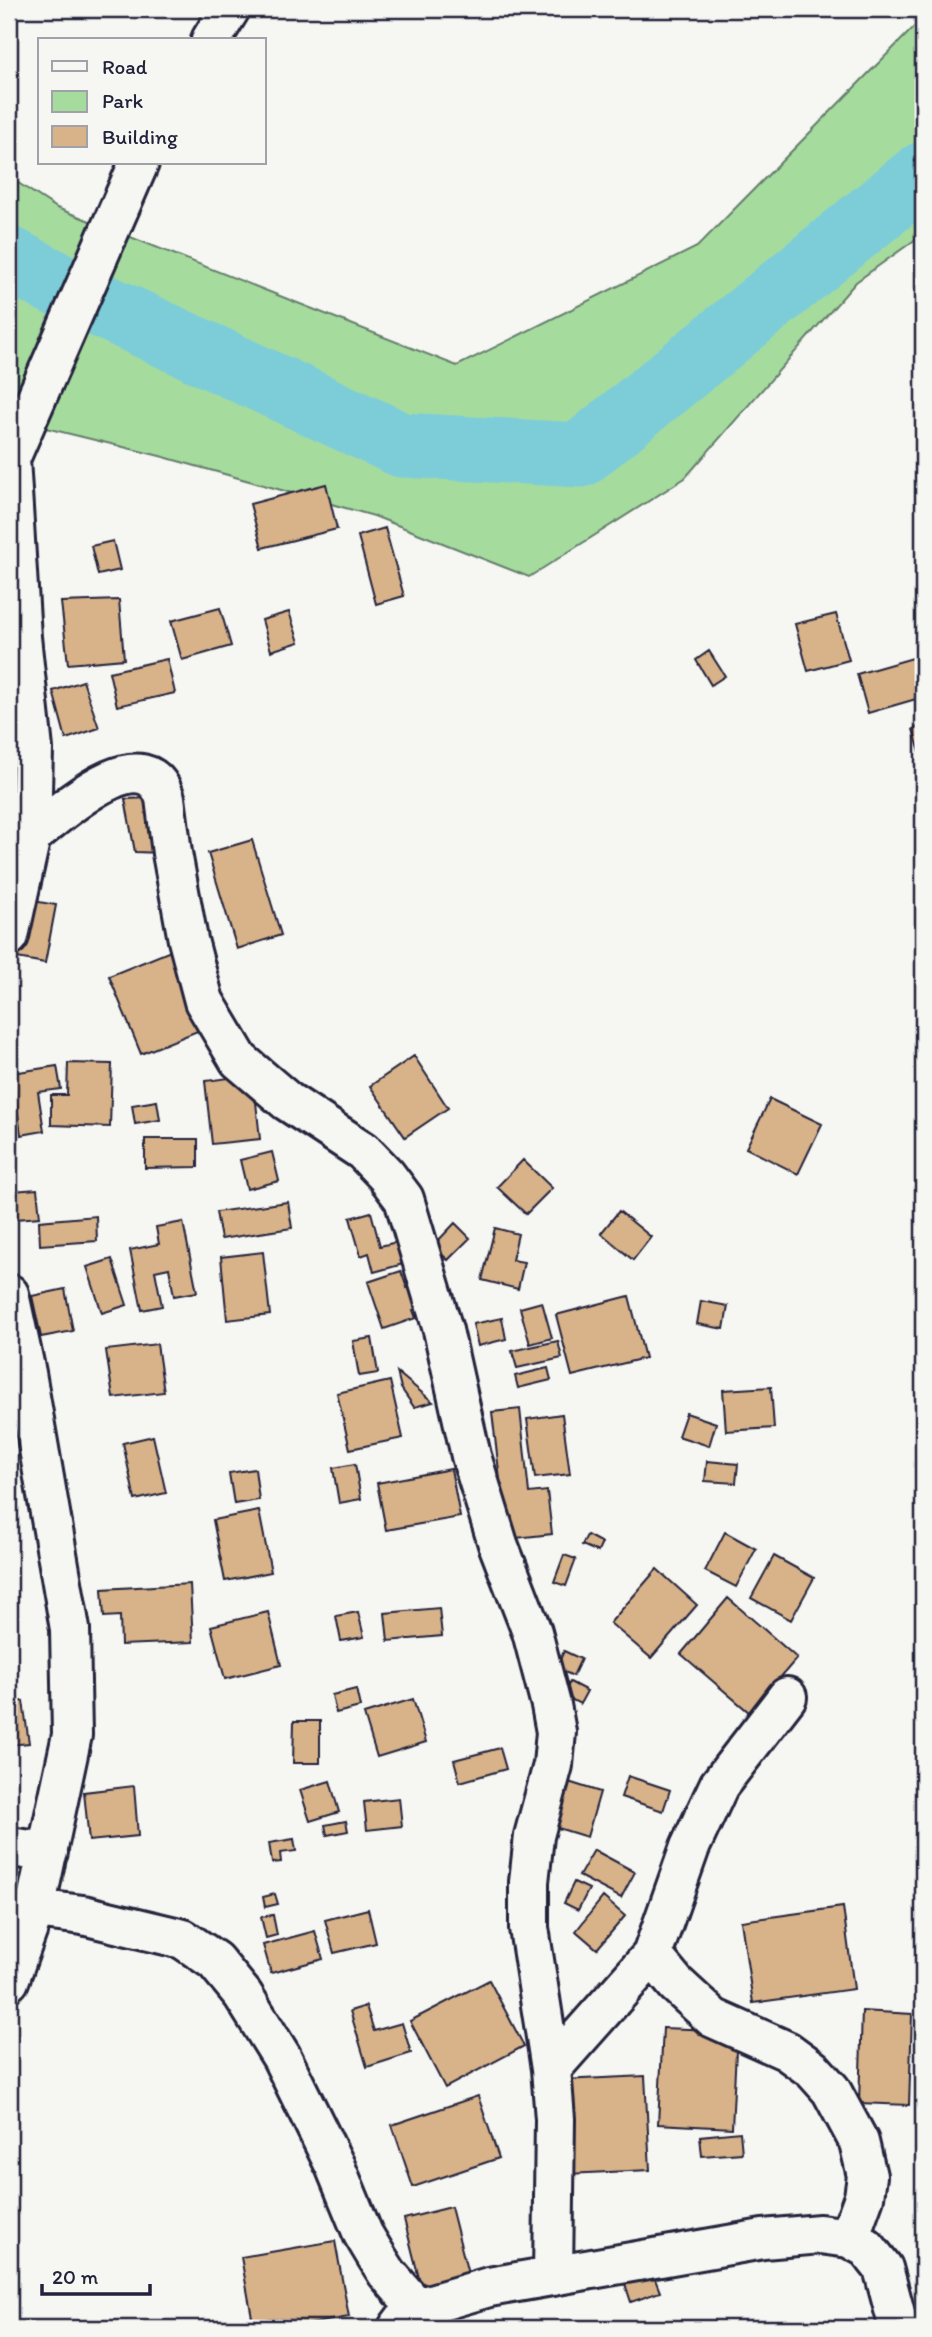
<svg xmlns="http://www.w3.org/2000/svg" width="932" height="2337" viewBox="0 0 932 2337" font-family="Itim,sans-serif">
  <style>
    .green { fill: #a6db9e; stroke: #647e6c; stroke-width: 2 }
    .lines { fill: none; stroke-linecap: round; stroke-linejoin: round }
    .river { stroke: #7dcdd9; stroke-width: 65 }
    .building { fill: #d8b289; stroke: #22223b; stroke-width: 2 }
    .street-casing { stroke: #22223b; stroke-width: 44 }
    .street { stroke: #f6f6f2; stroke-width: 38 }
  </style>
  <rect width="100%" height="100%" fill="#f6f6f2"/>
  <filter id="ink" filterUnits="userSpaceOnUse"><feTurbulence type="fractalNoise" baseFrequency=".0143" numOctaves="2"/><feDisplacementMap in="SourceGraphic" scale="14" xChannelSelector="R" yChannelSelector="G"/><feConvolveMatrix kernelMatrix="1 2 1 2 8 2 1 2 1" color-interpolation-filters="sRGB"/></filter>
  <g filter="url(#ink)">
    <path class="green" d="M 923,18 L 923,234 L 856,282 L 685,478 L 529,577 L 374,516 L 160,456 L 9,419 L 9,177 L 57,208 L 457,366 L 697,247 Z"/>
    <g class="lines">
      <path class="river" d="M 9,259 L 81,296 L 402,445 L 580,455 L 923,174"/>
    </g>
    <path class="building" d="M 326,484 L 337,529 L 262,548 L 250,504 Z
      M 385,528 L 404,596 L 376,604 L 358,536 Z
      M 113,541 L 120,570 L 98,575 L 91,546 Z
      M 119,600 L 124,659 L 68,664 L 61,602 Z
      M 220,608 L 231,646 L 182,660 L 171,621 Z
      M 289,612 L 299,642 L 271,651 L 262,620 Z
      M 836,614 L 849,660 L 808,671 L 795,624 Z
      M 709,651 L 725,676 L 711,685 L 696,660 Z
      M 923,655 L 923,697 L 868,713 L 857,674 Z
      M 167,659 L 175,693 L 117,706 L 109,672 Z
      M 83,681 L 99,728 L 66,739 L 53,691 Z
      M 923,725 L 923,762 L 913,729 Z
      M 151,798 L 161,853 L 135,852 L 125,799 Z
      M 252,840 L 281,935 L 237,949 L 208,853 Z
      M 28,900 L 56,905 L 45,963 L 17,958 Z
      M 173,950 L 205,1028 L 141,1054 L 109,976 Z
      M 414,1056 L 448,1108 L 405,1137 L 370,1086 Z
      M 68,1063 L 112,1064 L 110,1127 L 51,1125 L 51,1095 L 67,1095 Z
      M 57,1066 L 61,1089 L 38,1092 L 44,1131 L 21,1135 L 12,1073 Z
      M 253,1075 L 260,1139 L 212,1144 L 205,1081 Z
      M 770,1099 L 822,1124 L 798,1174 L 746,1148 Z
      M 157,1101 L 160,1120 L 135,1124 L 132,1105 Z
      M 145,1139 L 198,1139 L 198,1167 L 145,1168 Z
      M 272,1152 L 279,1181 L 247,1189 L 240,1160 Z
      M 523,1160 L 552,1188 L 526,1214 L 497,1187 Z
      M 37,1189 L 40,1217 L 16,1219 L 13,1191 Z
      M 288,1202 L 292,1228 L 221,1239 L 216,1212 Z
      M 619,1211 L 651,1237 L 633,1260 L 601,1233 Z
      M 371,1212 L 380,1246 L 397,1242 L 403,1264 L 374,1272 L 369,1253 L 361,1256 L 350,1218 Z
      M 96,1216 L 97,1241 L 40,1245 L 39,1221 Z
      M 183,1222 L 197,1292 L 174,1296 L 169,1268 L 155,1271 L 162,1306 L 142,1310 L 130,1250 L 159,1244 L 156,1227 Z
      M 455,1223 L 470,1238 L 448,1260 L 433,1246 Z
      M 495,1228 L 518,1234 L 512,1260 L 524,1262 L 518,1289 L 482,1280 Z
      M 263,1252 L 270,1315 L 227,1320 L 221,1257 Z
      M 112,1259 L 127,1305 L 102,1313 L 87,1267 Z
      M 401,1271 L 407,1288 L 420,1285 L 427,1305 L 413,1310 L 416,1318 L 384,1329 L 368,1282 Z
      M 65,1289 L 73,1331 L 41,1337 L 32,1296 Z
      M 629,1296 L 645,1358 L 572,1376 L 556,1315 Z
      M 701,1301 L 728,1306 L 724,1329 L 697,1324 Z
      M 542,1302 L 552,1338 L 530,1344 L 520,1308 Z
      M 502,1318 L 506,1339 L 478,1346 L 473,1324 Z
      M 372,1338 L 378,1373 L 359,1376 L 353,1341 Z
      M 558,1341 L 562,1358 L 517,1368 L 512,1351 Z
      M 157,1344 L 164,1392 L 113,1398 L 106,1350 Z
      M 548,1368 L 551,1380 L 518,1388 L 515,1376 Z
      M 397,1372 L 433,1402 L 414,1407 L 401,1388 Z
      M 390,1381 L 403,1438 L 350,1449 L 337,1393 Z
      M 771,1387 L 774,1428 L 726,1431 L 723,1390 Z
      M 520,1409 L 529,1493 L 547,1491 L 552,1534 L 507,1539 L 492,1412 Z
      M 686,1413 L 716,1423 L 709,1446 L 678,1436 Z
      M 562,1414 L 570,1474 L 535,1478 L 527,1419 Z
      M 153,1436 L 166,1493 L 135,1500 L 123,1443 Z
      M 707,1461 L 738,1464 L 736,1483 L 705,1481 Z
      M 355,1464 L 361,1499 L 339,1503 L 333,1468 Z
      M 255,1469 L 259,1500 L 234,1504 L 229,1473 Z
      M 451,1469 L 460,1517 L 386,1530 L 377,1483 Z
      M 259,1511 L 271,1572 L 225,1581 L 213,1520 Z
      M 725,1532 L 756,1549 L 736,1587 L 705,1571 Z
      M 587,1535 L 602,1543 L 598,1552 L 582,1545 Z
      M 564,1555 L 576,1559 L 566,1586 L 554,1582 Z
      M 774,1556 L 814,1578 L 791,1620 L 751,1598 Z
      M 657,1569 L 697,1605 L 651,1658 L 610,1623 Z
      M 190,1584 L 193,1642 L 121,1645 L 120,1616 L 104,1617 L 102,1589 Z
      M 728,1598 L 797,1658 L 750,1713 L 681,1654 Z
      M 439,1608 L 442,1636 L 388,1641 L 385,1613 Z
      M 268,1612 L 281,1665 L 225,1679 L 211,1626 Z
      M 358,1612 L 364,1637 L 341,1641 L 336,1616 Z
      M 564,1651 L 581,1659 L 573,1676 L 556,1668 Z
      M 570,1682 L 587,1691 L 580,1704 L 563,1695 Z
      M 356,1689 L 360,1707 L 336,1713 L 332,1695 Z
      M 413,1699 L 426,1742 L 377,1757 L 364,1714 Z
      M 23,1701 L 29,1743 L 9,1745 L 9,1703 Z
      M 294,1721 L 320,1721 L 320,1763 L 293,1763 Z
      M 500,1748 L 506,1769 L 460,1782 L 454,1760 Z
      M 628,1776 L 670,1790 L 663,1811 L 621,1797 Z
      M 559,1779 L 600,1792 L 587,1837 L 545,1824 Z
      M 330,1781 L 339,1812 L 310,1821 L 300,1790 Z
      M 134,1786 L 138,1836 L 89,1841 L 84,1792 Z
      M 399,1798 L 402,1826 L 367,1830 L 364,1802 Z
      M 346,1821 L 348,1831 L 327,1835 L 325,1825 Z
      M 294,1839 L 296,1851 L 280,1853 L 281,1862 L 272,1863 L 269,1843 Z
      M 594,1850 L 635,1872 L 621,1898 L 579,1876 Z
      M 574,1882 L 589,1889 L 578,1910 L 564,1903 Z
      M 275,1894 L 278,1904 L 265,1907 L 263,1897 Z
      M 603,1897 L 625,1916 L 597,1949 L 576,1931 Z
      M 843,1907 L 854,1989 L 753,2003 L 741,1921 Z
      M 368,1909 L 376,1943 L 334,1953 L 325,1920 Z
      M 273,1915 L 277,1935 L 266,1938 L 261,1917 Z
      M 315,1931 L 323,1959 L 271,1973 L 263,1945 Z
      M 489,1980 L 524,2046 L 445,2088 L 410,2021 Z
      M 366,2006 L 374,2031 L 402,2023 L 411,2053 L 367,2067 L 350,2011 Z
      M 862,2011 L 912,2014 L 909,2105 L 859,2103 Z
      M 663,2028 L 737,2031 L 732,2128 L 658,2124 Z
      M 645,2076 L 650,2170 L 567,2174 L 562,2080 Z
      M 478,2096 L 499,2158 L 413,2187 L 392,2125 Z
      M 740,2132 L 742,2153 L 702,2156 L 700,2136 Z
      M 451,2207 L 469,2278 L 422,2290 L 404,2219 Z
      M 335,2241 L 349,2317 L 287,2328 L 254,2328 L 241,2257 Z
      M 651,2269 L 660,2292 L 631,2302 L 623,2278 Z"/>
    <g class="lines">
      <defs>
        <path id="street" d="M 211,40 L 230,9
          M 31,836 C 58,815 144,733 165,798 L 172,853 L 188,940 L 204,1001 L 239,1060 L 287,1101 L 363,1151 L 386,1175 L 404,1199 L 443,1330 L 471,1456 L 498,1544 L 532,1632 L 551,1705 L 556,1732 L 553,1765 L 534,1836 L 529,1882 L 529,1928 L 551,2069 L 555,2119 L 553,2276
          M 9,936 L 31,836 L 33,749 L 21,637 L 10,459 L 139,163
          M 9,1294 L 26,1373 L 70,1629 L 72,1735 L 35,1909 L 9,1981
          M 9,1847 L 48,1852
          M 35,1909 L 83,1915 L 183,1939 L 215,1961 L 243,1995 L 281,2056 L 335,2166 L 363,2234 L 375,2254 L 387,2273 L 417,2308
          M 652,1955 L 676,1984 L 713,2018 L 787,2051 L 813,2070 L 831,2090 L 859,2142 L 867,2176 L 864,2197 L 849,2238
          M 551,2069 L 652,1955 L 690,1847 L 719,1785 L 787,1697
          M 398,2328 L 407,2316 L 417,2308 L 489,2287 L 763,2239 L 820,2234 L 849,2238 L 867,2248 L 883,2268 L 899,2328"/>
      </defs>
      <use href="#street" class="street-casing"/>
      <use href="#street" class="street"/>
    </g>
  </g>
  <rect width="932" height="2337" fill="none" stroke="#f6f6f2" stroke-width="35"/>
  <rect x="18" y="18" width="897" height="2302" fill="none" stroke="#22223b" stroke-width="2.5" filter="url(#ink)"/>
  <rect x="38" y="38" width="228" height="126" fill="#f6f6f2" stroke="#a1a1a9" stroke-width="2"/>
  <rect x="52" y="61" width="35" height="10" fill="#f6f6f2" stroke="#a1a1a9" stroke-width="2"/>
  <text x="102" y="74" font-size="21" fill="#22223b">Road</text>
  <rect x="52" y="91" width="35" height="21" fill="#a6db9e" stroke="#a1a1a9" stroke-width="2"/>
  <text x="102" y="108" font-size="21" fill="#22223b">Park</text>
  <rect x="52" y="126" width="35" height="21" fill="#d8b289" stroke="#a1a1a9" stroke-width="2"/>
  <text x="102" y="144" font-size="21" fill="#22223b">Building</text>
  <path d="M42 2284v10h108v-10" fill="none" stroke="#22223b" stroke-width="3.5"/>
  <text x="52" y="2284" font-size="21" fill="#22223b" stroke="#f6f6f2" stroke-width="5" paint-order="stroke">20 m</text>
</svg>
